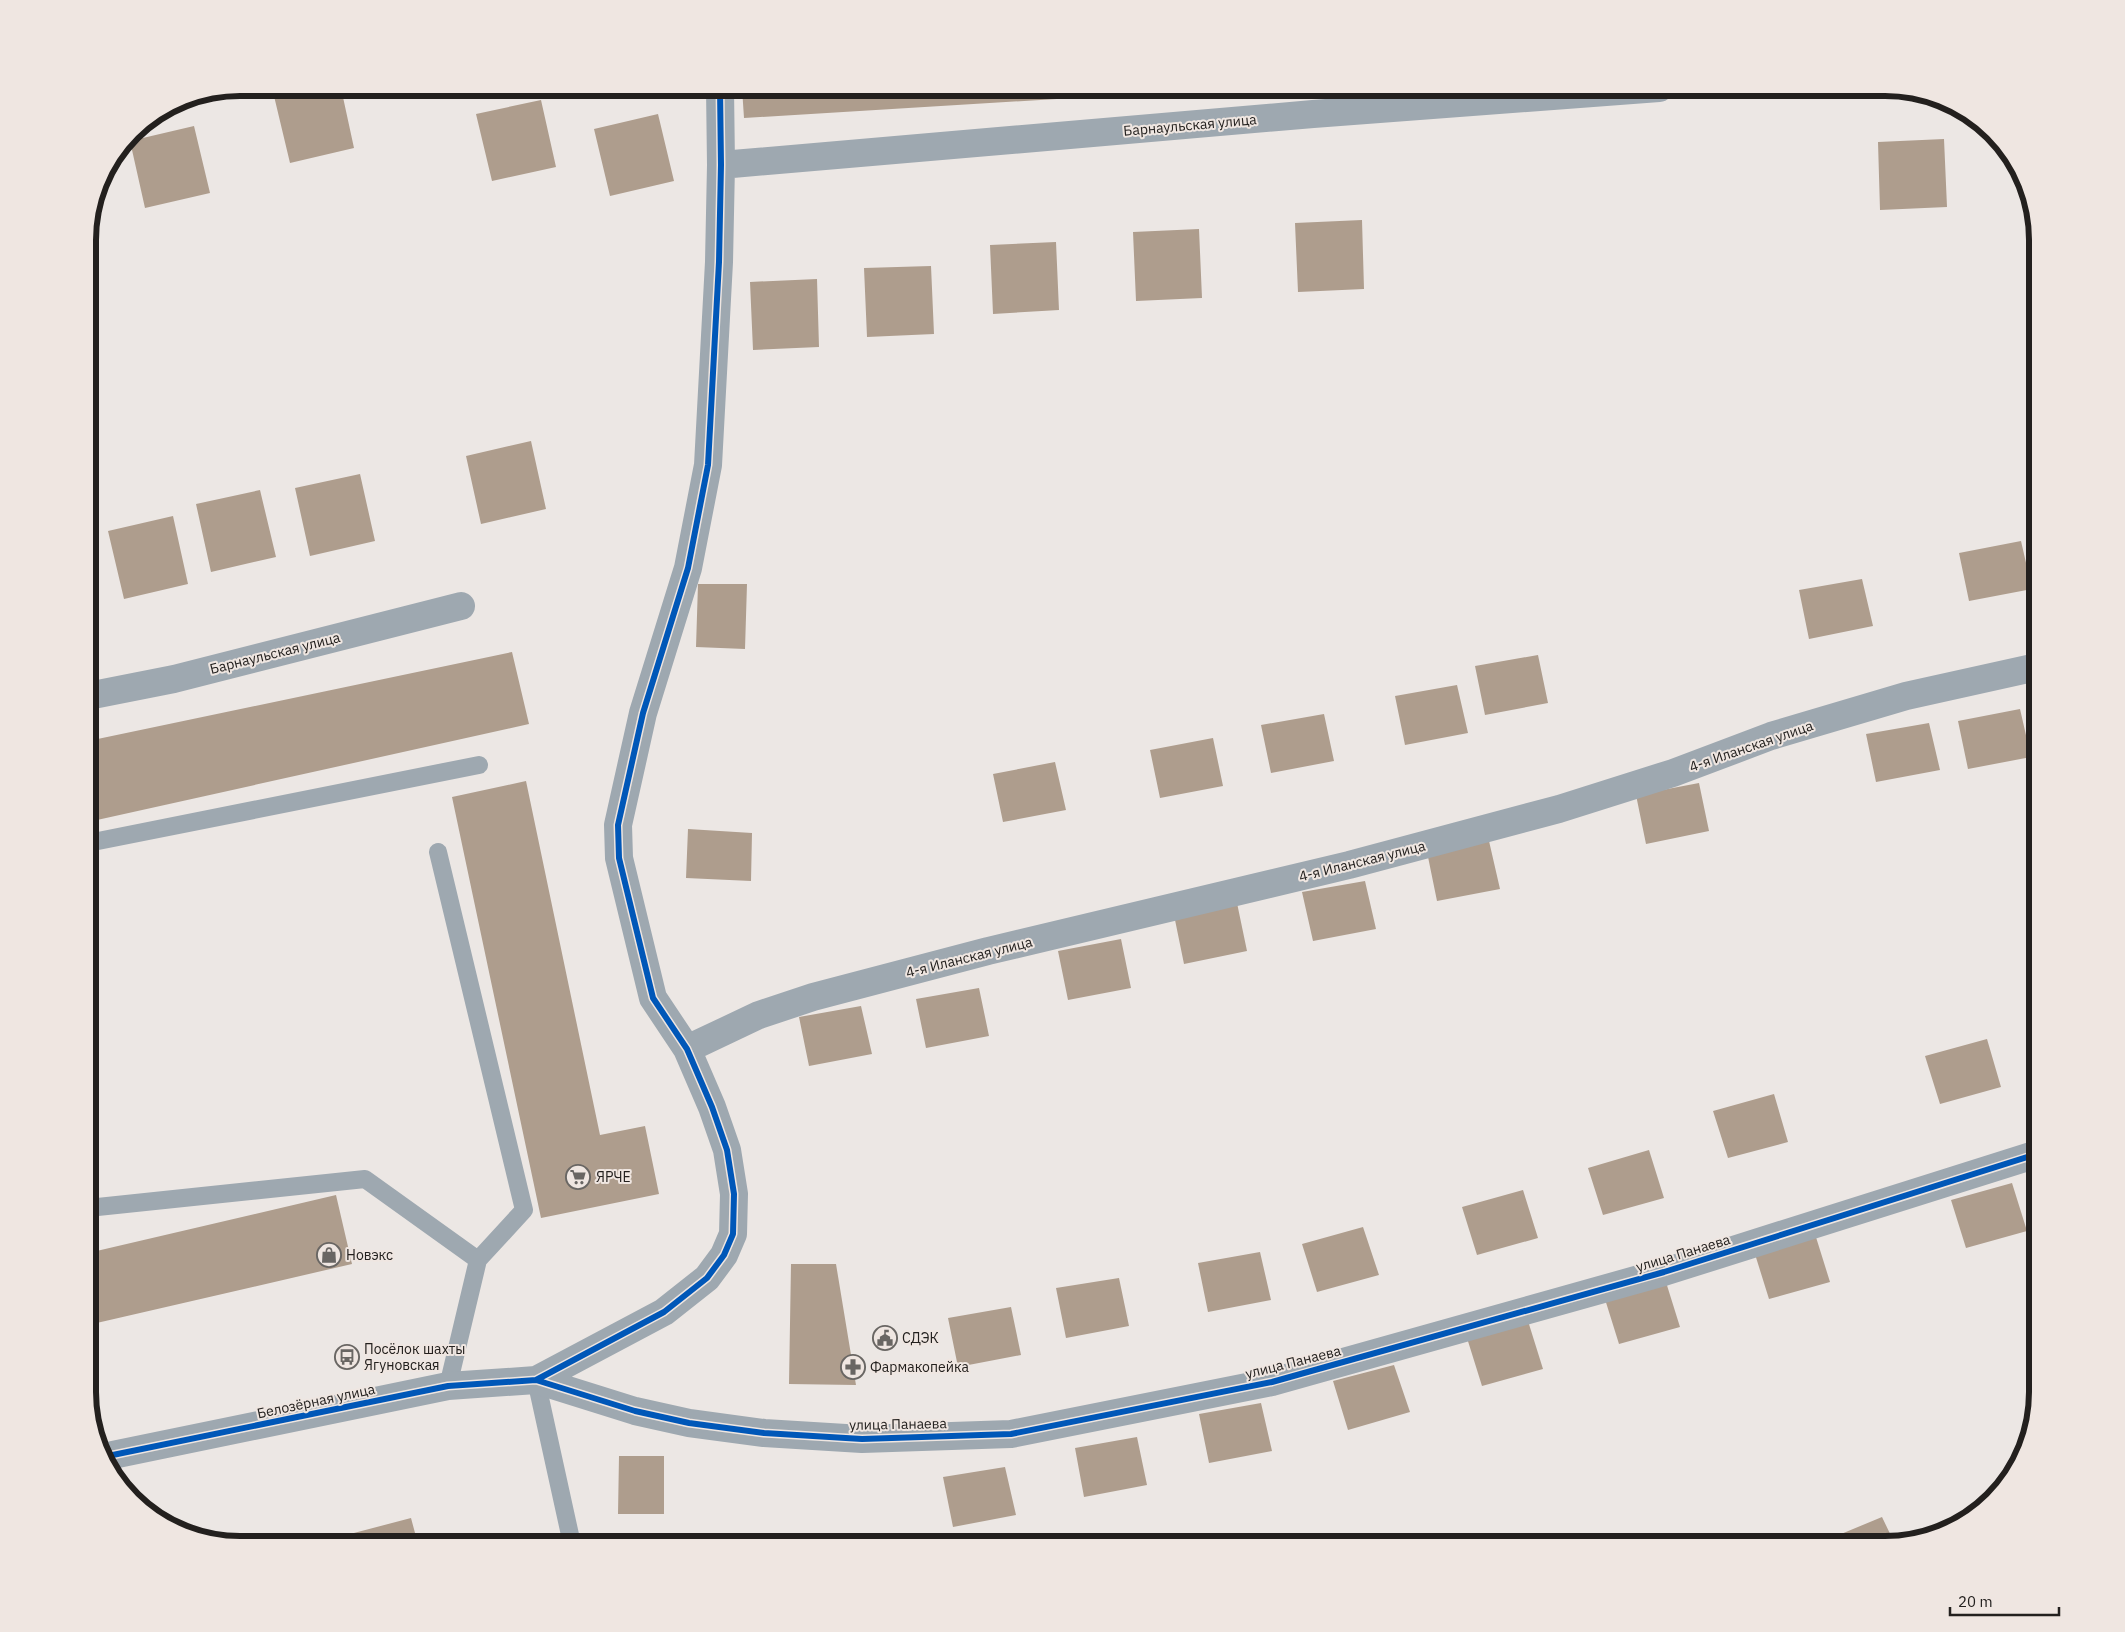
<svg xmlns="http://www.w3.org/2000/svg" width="2125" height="1632" viewBox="0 0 2125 1632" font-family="'IBM Plex Sans',sans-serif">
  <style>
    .building { fill: #ae9d8d }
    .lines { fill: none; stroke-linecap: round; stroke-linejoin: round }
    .lane { stroke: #9ea8b0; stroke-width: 18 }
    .street { stroke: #9ea8b0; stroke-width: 28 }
    .cycleway-casing { stroke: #efe6e1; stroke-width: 9 }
    .cycleway { stroke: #0057b8; stroke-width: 6 }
    .labels { text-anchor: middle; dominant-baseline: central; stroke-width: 4; stroke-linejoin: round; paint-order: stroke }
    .street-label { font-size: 14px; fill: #23201e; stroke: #efe6e1 }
    .poi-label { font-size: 14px; fill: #23201e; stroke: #efe6e1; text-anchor: start }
    .rim { fill: none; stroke: #23201e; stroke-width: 6 }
  </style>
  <rect width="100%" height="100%" fill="#ece7e4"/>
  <path class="building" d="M 310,88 L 341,88 L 354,148 L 290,163 L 274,96 Z
    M 742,88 L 1220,88 L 1220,89 L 744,118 Z
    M 541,100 L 556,167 L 492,181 L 476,114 Z
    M 658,114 L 674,181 L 610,196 L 594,129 Z
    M 194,126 L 210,193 L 145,208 L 130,141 Z
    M 1944,139 L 1947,207 L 1880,210 L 1878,142 Z
    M 1362,220 L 1364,289 L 1298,292 L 1295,223 Z
    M 1199,229 L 1202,298 L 1136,301 L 1133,232 Z
    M 1056,242 L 1059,310 L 993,314 L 990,245 Z
    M 931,266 L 934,334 L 867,337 L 864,268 Z
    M 817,279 L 819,347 L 753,350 L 750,282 Z
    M 531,441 L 546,509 L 481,524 L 466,456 Z
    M 360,474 L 375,541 L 310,556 L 295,488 Z
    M 260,490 L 276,557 L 211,572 L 196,504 Z
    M 173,516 L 188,584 L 124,599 L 108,531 Z
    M 2021,541 L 2032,589 L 1969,601 L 1959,553 Z
    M 1862,579 L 1873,626 L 1809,639 L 1799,590 Z
    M 698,584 L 747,584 L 745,649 L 696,647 Z
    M 512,652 L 529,724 L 88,822 L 88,741 Z
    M 1538,655 L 1548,703 L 1485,715 L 1475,666 Z
    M 1457,685 L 1468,733 L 1405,745 L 1395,696 Z
    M 2020,709 L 2031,757 L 1968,769 L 1958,721 Z
    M 1324,714 L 1334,761 L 1271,773 L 1261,725 Z
    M 1929,723 L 1940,770 L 1876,782 L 1866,734 Z
    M 1213,738 L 1223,786 L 1160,798 L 1150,750 Z
    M 1055,762 L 1066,810 L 1003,822 L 993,774 Z
    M 526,781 L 600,1135 L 645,1126 L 659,1194 L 541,1218 L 452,797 Z
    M 1699,783 L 1709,831 L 1646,844 L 1636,795 Z
    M 688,829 L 752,833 L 751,881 L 686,878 Z
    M 1489,841 L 1500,889 L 1437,901 L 1427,852 Z
    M 1365,881 L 1376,929 L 1313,941 L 1302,892 Z
    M 1237,903 L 1247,951 L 1184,964 L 1174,915 Z
    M 1121,939 L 1131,988 L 1068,1000 L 1058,951 Z
    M 979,988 L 989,1036 L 926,1048 L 916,999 Z
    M 861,1006 L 872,1054 L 809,1066 L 799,1017 Z
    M 1987,1039 L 2001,1087 L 1940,1104 L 1925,1056 Z
    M 1774,1094 L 1788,1142 L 1728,1158 L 1713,1111 Z
    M 1649,1150 L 1664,1198 L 1603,1215 L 1588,1168 Z
    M 2012,1183 L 2027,1231 L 1966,1248 L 1951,1200 Z
    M 1523,1190 L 1538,1238 L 1477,1255 L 1462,1207 Z
    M 336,1195 L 352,1264 L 88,1325 L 88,1253 Z
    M 1363,1227 L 1379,1275 L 1317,1292 L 1302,1244 Z
    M 1815,1234 L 1830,1282 L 1769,1299 L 1754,1251 Z
    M 1260,1252 L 1271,1300 L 1208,1312 L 1198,1263 Z
    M 791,1264 L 836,1264 L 856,1385 L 789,1384 Z
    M 1119,1278 L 1129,1326 L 1066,1338 L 1056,1288 Z
    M 1665,1279 L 1680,1327 L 1619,1344 L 1604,1296 Z
    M 1011,1307 L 1021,1355 L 958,1367 L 948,1318 Z
    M 1528,1321 L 1543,1369 L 1482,1386 L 1467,1338 Z
    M 1394,1365 L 1410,1412 L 1348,1430 L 1333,1381 Z
    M 1261,1403 L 1272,1451 L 1209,1463 L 1199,1414 Z
    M 1137,1437 L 1147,1485 L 1084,1497 L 1075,1448 Z
    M 619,1456 L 664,1456 L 664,1514 L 618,1514 Z
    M 1005,1467 L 1016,1515 L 953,1527 L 943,1477 Z
    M 1882,1517 L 1894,1542 L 1885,1544 L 1832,1544 L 1829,1539 Z
    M 411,1518 L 418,1544 L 312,1544 Z"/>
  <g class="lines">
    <path class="lane" d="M 88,843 L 479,765
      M 438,852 L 524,1210 L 478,1260 L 448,1386
      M 88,1208 L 365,1179 L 478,1260
      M 536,1380 L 572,1544"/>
    <path class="street" d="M 721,165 L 1313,114 L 1659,88
      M 88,696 L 174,679 L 461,606
      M 687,1049 L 759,1015 L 813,997 L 988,951 L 1349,865 L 1559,809 L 1673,773 L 1771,736 L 1906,696 L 2037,667
      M 536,1380 L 664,1312 L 707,1278 L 724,1255 L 733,1234 L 734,1194 L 727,1150 L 712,1107 L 687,1049 L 653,998 L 619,858 L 618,825 L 643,713 L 688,568 L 708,465 L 719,262 L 721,165 L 720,88
      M 103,1457 L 448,1386 L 536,1380 L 635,1411 L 689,1423 L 764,1433 L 862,1439 L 1011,1434 L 1272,1382 L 1664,1272 L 2037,1154"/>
    <defs>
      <path id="cycleway" d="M 536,1380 L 664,1312 L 707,1278 L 724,1255 L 733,1234 L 734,1194 L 727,1150 L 712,1107 L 687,1049 L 653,998 L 619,858 L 618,825 L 643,713 L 688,568 L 708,465 L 719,262 L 721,165 L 720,88
        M 103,1457 L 448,1386 L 536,1380 L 635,1411 L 689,1423 L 764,1433 L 862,1439 L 1011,1434 L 1272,1382 L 1664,1272 L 2037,1154"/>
    </defs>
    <use href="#cycleway" class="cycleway-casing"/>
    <use href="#cycleway" class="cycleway"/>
  </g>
  <defs>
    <symbol id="supermarket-ring" viewBox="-11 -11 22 22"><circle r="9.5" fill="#efe6e1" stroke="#696663" stroke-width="1.5"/><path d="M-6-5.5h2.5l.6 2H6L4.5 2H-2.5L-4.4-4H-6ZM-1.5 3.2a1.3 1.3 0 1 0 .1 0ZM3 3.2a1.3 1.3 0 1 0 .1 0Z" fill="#696663"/></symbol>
    <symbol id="shop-ring" viewBox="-11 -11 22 22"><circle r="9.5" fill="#efe6e1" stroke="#696663" stroke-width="1.5"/><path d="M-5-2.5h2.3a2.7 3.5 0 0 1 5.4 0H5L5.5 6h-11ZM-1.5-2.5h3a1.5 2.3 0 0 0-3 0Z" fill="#696663"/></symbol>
    <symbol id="civic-ring" viewBox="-11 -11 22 22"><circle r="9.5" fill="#efe6e1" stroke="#696663" stroke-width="1.5"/><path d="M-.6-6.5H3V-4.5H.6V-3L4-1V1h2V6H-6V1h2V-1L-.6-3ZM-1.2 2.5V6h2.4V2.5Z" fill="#696663"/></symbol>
    <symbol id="bus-ring" viewBox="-11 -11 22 22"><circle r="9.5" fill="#efe6e1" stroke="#696663" stroke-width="1.5"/><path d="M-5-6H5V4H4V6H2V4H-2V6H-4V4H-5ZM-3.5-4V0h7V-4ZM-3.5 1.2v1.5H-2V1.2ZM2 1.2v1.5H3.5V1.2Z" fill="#696663"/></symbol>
    <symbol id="pharmacy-ring" viewBox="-11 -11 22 22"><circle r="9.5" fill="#efe6e1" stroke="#696663" stroke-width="1.5"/><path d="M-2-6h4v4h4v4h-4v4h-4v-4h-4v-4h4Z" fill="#696663"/></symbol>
  </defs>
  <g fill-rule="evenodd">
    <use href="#supermarket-ring" x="564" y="1163" width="28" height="28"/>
    <use href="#shop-ring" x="315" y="1241" width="28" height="28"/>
    <use href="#civic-ring" x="871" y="1324" width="28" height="28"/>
    <use href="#bus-ring" x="333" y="1343" width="28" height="28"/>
    <use href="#pharmacy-ring" x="839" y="1353" width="28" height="28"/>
  </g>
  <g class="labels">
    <g class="street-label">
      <text transform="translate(1190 125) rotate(-5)">Барнаульская улица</text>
      <text transform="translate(275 653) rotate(-14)">Барнаульская улица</text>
      <text transform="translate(1751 746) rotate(-19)">4-я Иланская улица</text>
      <text transform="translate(1362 861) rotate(-14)">4-я Иланская улица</text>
      <text transform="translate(969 957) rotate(-14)">4-я Иланская улица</text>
      <text transform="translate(1683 1253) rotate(-17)">улица Панаева</text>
      <text transform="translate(1293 1362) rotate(-14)">улица Панаева</text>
      <text transform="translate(316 1401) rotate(-12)">Белозёрная улица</text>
      <text transform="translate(898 1424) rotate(-1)">улица Панаева</text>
    </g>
    <g class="poi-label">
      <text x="596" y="1177">ЯРЧЕ</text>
      <text x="346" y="1255">Новэкс</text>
      <text x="902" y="1338">СДЭК</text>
      <text x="364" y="1349">Посёлок шахты<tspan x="364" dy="16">Ягуновская</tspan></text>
      <text x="870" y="1367">Фармакопейка</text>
    </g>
  </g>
  <path d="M0 0H2125V1632H0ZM240 96H1885A144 144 0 0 1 2029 240V1392A144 144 0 0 1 1885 1536H240A144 144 0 0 1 96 1392V240A144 144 0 0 1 240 96Z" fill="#efe6e1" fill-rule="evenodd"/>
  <path class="rim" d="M240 96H1885A144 144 0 0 1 2029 240V1392A144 144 0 0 1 1885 1536H240A144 144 0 0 1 96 1392V240A144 144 0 0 1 240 96Z"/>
  <path d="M1950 1607v8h109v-8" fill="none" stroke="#23201e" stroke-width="2.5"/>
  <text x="1958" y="1607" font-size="15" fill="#23201e" stroke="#efe6e1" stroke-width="4" paint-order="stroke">20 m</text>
</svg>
